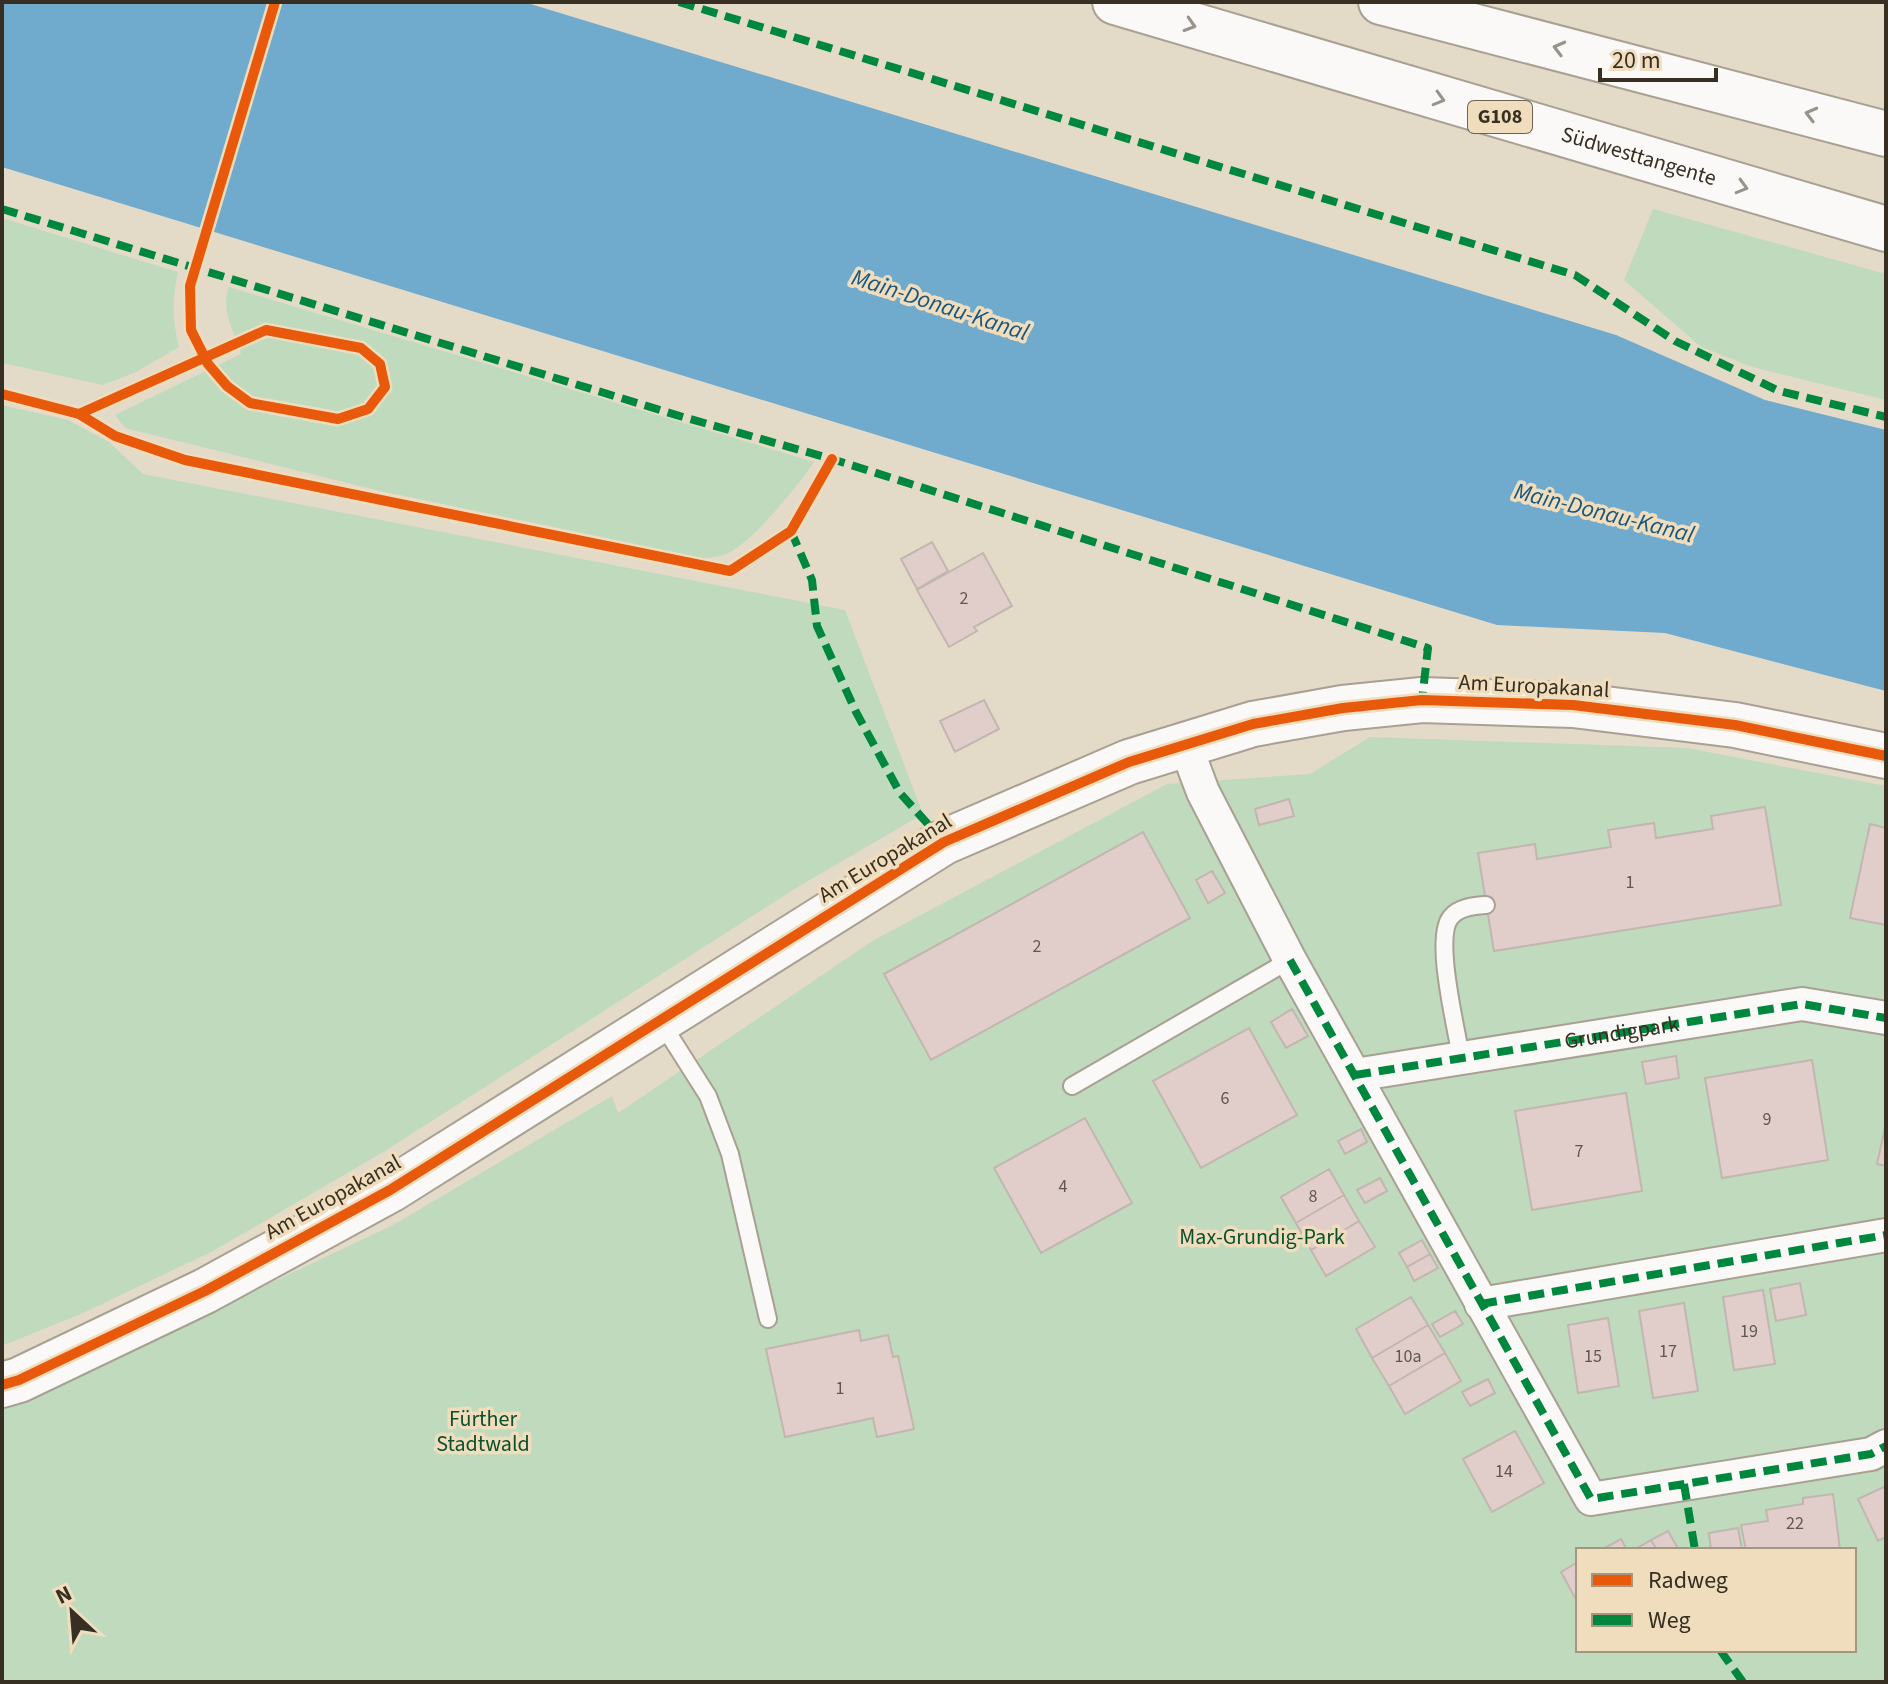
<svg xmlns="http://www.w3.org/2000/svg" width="1888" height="1684" viewBox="0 0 1888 1684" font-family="'Source Sans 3',sans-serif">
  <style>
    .green { fill: #bfdabd; fill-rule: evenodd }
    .water { fill: #70aacc }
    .building { fill: #e1cecb; stroke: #c2b6b0; stroke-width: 2 }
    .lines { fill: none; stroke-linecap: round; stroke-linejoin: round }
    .service-casing { stroke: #a8a093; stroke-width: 20 }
    .minor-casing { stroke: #a8a093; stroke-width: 36 }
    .secondary-casing { stroke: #a8a093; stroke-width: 48 }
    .trunk-casing { stroke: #a8a093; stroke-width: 48 }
    .service { stroke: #fbf9f7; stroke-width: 16 }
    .minor { stroke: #fbf9f7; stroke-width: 32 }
    .secondary { stroke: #fbf9f7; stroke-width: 44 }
    .trunk { stroke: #fbf9f7; stroke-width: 44 }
    .quiet { stroke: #00873e; stroke-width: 8; stroke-dasharray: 16 8; stroke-linecap: butt }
    .cycleway-casing { stroke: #efddbd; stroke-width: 15 }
    .cycleway { stroke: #e8590c; stroke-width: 10 }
    .oneway { stroke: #98948c }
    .labels { text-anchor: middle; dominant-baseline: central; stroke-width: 7; stroke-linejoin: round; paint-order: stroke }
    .number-label { font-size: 18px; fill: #61574c }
    .shield { fill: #efddbd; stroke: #6e6350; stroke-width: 2 }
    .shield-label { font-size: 20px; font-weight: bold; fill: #362f22 }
    .street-label { font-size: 22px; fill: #362f22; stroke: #efddbd }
    .park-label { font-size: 22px; fill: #0a512e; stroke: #efddbd }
    .water-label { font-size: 24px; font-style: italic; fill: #18577e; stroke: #efddbd }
  </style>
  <rect width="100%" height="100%" fill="#e4dac8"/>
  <path class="green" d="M 1653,209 L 1886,274 L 1886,400 L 1749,366 L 1700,346 L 1624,280 Z
    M 2,218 L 178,272 C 172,298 172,320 179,347 L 136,372 L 103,385 L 2,363 Z
    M 229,287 L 814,462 C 796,488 763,528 738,547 C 727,556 715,557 702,558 L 376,490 L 125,428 L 115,415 L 241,354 C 235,333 220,310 229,287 Z
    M 2,405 L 68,420 L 109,442 L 143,474 L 845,610 L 923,814 L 796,888 L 385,1151 L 213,1251 L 83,1313 L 4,1345 L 2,1341 Z
    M 1370,737 L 1687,748 L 1886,786 L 1886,1682 L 2,1682 L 2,1410 L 393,1225 L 612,1096 L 618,1113 L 874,940 L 1167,784 L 1310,774 ZM 1578,1550 L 1854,1550 L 1854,1650 L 1578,1650 Z"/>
  <path class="water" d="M 2,2 L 524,2 L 1616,335 L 1765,400 L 1886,430 L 1886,691 L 1665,633 L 1497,625 L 2,167 Z"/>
  <path class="building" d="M 932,542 L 948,571 L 917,589 L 901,559 Z
    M 983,553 L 1012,606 L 974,627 L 977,631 L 949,647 L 917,590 Z
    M 984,700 L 999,729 L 955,752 L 940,721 Z
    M 1289,799 L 1294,816 L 1259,825 L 1255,809 Z
    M 1765,807 L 1781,905 L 1494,951 L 1478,853 L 1535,844 L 1537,859 L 1611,847 L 1608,830 L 1654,823 L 1656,838 L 1713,829 L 1711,816 Z
    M 1870,824 L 1886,828 L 1886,925 L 1850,918 Z
    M 1143,832 L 1190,918 L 931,1060 L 884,974 Z
    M 1212,871 L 1225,893 L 1208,903 L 1196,880 Z
    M 1292,1009 L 1308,1036 L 1286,1048 L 1271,1022 Z
    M 1249,1028 L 1297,1115 L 1201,1168 L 1153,1081 Z
    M 1676,1056 L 1679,1078 L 1646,1084 L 1642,1062 Z
    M 1812,1060 L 1828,1160 L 1722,1178 L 1705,1078 Z
    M 1626,1093 L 1642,1191 L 1532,1210 L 1515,1111 Z
    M 1085,1118 L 1132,1203 L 1041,1253 L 994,1168 Z
    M 1886,1123 L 1886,1166 L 1877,1164 Z
    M 1361,1129 L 1367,1142 L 1345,1154 L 1338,1141 Z
    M 1329,1169 L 1344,1195 L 1296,1223 L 1281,1197 Z
    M 1380,1178 L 1387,1191 L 1365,1203 L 1357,1190 Z
    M 1344,1195 L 1359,1221 L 1311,1250 L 1296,1223 Z
    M 1359,1221 L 1375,1247 L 1326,1276 L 1311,1250 Z
    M 1422,1240 L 1430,1254 L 1407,1267 L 1399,1253 Z
    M 1430,1254 L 1438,1268 L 1414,1281 L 1407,1267 Z
    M 1800,1283 L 1806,1315 L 1776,1321 L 1770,1289 Z
    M 1763,1290 L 1775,1364 L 1734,1370 L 1723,1297 Z
    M 1411,1297 L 1428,1325 L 1372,1358 L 1356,1329 Z
    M 1684,1303 L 1698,1391 L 1653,1398 L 1639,1311 Z
    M 1455,1311 L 1463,1324 L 1440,1337 L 1432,1324 Z
    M 1608,1318 L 1619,1386 L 1578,1393 L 1568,1325 Z
    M 1428,1325 L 1445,1353 L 1389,1386 L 1372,1358 Z
    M 859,1330 L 861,1341 L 888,1335 L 893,1357 L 898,1356 L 914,1429 L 877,1437 L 873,1418 L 785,1437 L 766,1349 Z
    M 1445,1353 L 1461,1381 L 1405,1414 L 1389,1386 Z
    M 1488,1379 L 1495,1393 L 1470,1406 L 1462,1392 Z
    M 1515,1431 L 1544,1483 L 1492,1512 L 1463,1459 Z
    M 1886,1486 L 1886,1537 L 1878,1541 L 1858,1499 Z
    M 1833,1494 L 1840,1550 L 1746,1550 L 1741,1525 L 1768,1521 L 1766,1510 L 1803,1504 L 1803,1498 Z
    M 1738,1528 L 1742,1550 L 1711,1550 L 1709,1533 Z
    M 1668,1531 L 1679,1550 L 1657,1550 L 1651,1540 Z
    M 1621,1539 L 1627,1550 L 1601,1550 Z
    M 1651,1540 L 1657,1550 L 1634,1550 Z
    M 1578,1562 L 1578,1603 L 1561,1572 Z"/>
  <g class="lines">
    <defs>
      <path id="service" d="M 661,1022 L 708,1096 L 730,1154 L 768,1319
        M 1461,1058 C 1457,1030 1433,937 1451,917 C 1459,907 1474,906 1486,905
        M 1072,1086 L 1290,960"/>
      <g id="minor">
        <path d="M 1185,744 L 1203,792 L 1290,960 L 1591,1499 L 1871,1454 L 1886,1446"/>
        <path id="s1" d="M 1355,1075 L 1802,1004 L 1886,1018"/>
        <path d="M 1481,1304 L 1886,1235"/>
      </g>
      <path id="secondary" d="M 2,1385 L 19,1380 L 205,1291 L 390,1190 L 944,842 L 1129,762 L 1253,724 L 1343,708 L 1422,700 L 1573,705 L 1735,725 L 1886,756"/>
      <g id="trunk">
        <path id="s2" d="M 1115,2 L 1886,229"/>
        <path d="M 1381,2 L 1886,134"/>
      </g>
    </defs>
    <use href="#service" class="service-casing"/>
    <use href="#minor" class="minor-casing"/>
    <use href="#secondary" class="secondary-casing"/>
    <use href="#trunk" class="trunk-casing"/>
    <use href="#service" class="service"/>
    <use href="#minor" class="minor"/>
    <use href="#secondary" class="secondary"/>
    <use href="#trunk" class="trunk"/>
    <path class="quiet" d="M 679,2 L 1575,275 L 1675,341 L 1779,391 L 1886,417
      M 2,209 L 683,417 L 832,459 L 1428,648 L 1422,700
      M 791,531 L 812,580 L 817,626 L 856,712 L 900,793 L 944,842
      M 1290,960 L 1591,1499 L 1871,1454 L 1886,1446
      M 1355,1075 L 1802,1004 L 1886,1018
      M 1481,1304 L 1886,1235
      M 1684,1484 L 1695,1550
      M 1720,1650 L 1743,1682"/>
    <defs>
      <path id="cycleway" d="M 2,394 L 79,414 L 266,330 L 361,348 L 380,364 L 385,387 L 368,409 L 338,419 L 250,403 L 227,386 L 208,364 L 191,330 L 190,286 L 275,2
        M 79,414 L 115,436 L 185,460 L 730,571 L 791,531 L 832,459
        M 2,1385 L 19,1380 L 205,1291 L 390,1190 L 944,842 L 1129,762 L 1253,724 L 1343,708 L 1422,700 L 1573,705 L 1735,725 L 1886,756"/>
    </defs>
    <use href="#cycleway" class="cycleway-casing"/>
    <use href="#cycleway" class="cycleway"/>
  </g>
  <defs><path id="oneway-chevron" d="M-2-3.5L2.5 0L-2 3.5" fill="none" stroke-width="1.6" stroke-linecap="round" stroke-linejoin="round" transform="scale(2)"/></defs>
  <g class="oneway">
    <use href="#oneway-chevron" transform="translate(1190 25) rotate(17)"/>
    <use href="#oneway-chevron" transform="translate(1559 48) rotate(-165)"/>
    <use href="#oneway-chevron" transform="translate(1439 99) rotate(16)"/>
    <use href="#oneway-chevron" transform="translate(1811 114) rotate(-165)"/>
    <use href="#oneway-chevron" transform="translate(1742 187) rotate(16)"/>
  </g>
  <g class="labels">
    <g class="number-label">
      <text x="964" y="598">2</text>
      <text x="1630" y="882">1</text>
      <text x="1037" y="946">2</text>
      <text x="1225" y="1098">6</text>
      <text x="1767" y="1119">9</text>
      <text x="1579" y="1151">7</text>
      <text x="1063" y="1186">4</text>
      <text x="1313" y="1196">8</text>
      <text x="1749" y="1331">19</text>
      <text x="1668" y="1351">17</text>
      <text x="1408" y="1356">10a</text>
      <text x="1593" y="1356">15</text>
      <text x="840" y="1388">1</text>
      <text x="1504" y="1471">14</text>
      <text x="1795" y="1523">22</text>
    </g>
    <rect class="shield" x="1468" y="101" width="64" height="32" rx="6"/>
    <g class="shield-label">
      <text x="1500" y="117">G108</text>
    </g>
    <g class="street-label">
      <text stroke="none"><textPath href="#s2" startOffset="546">Südwesttangente</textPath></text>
      <text transform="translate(1534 686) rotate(3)">Am Europakanal</text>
      <text transform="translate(885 858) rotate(-31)">Am Europakanal</text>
      <text stroke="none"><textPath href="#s1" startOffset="270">Grundigpark</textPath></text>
      <text transform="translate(333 1197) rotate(-29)">Am Europakanal</text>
    </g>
    <g class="park-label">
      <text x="1262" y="1237">Max-Grundig-Park</text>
      <text x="483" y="1419">Fürther<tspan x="483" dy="25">Stadtwald</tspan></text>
    </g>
    <g class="water-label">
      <text transform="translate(940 305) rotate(18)">Main-Donau-Kanal</text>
      <text transform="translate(1604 513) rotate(14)">Main-Donau-Kanal</text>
    </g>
  </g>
  <rect width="1888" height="1684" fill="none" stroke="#362f22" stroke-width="8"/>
  <rect x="1576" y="1548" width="280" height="104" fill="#efddbd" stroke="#a5977f" stroke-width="2"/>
  <rect x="1592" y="1574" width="40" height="12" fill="#e8590c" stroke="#a5977f" stroke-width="2"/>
  <text x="1648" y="1588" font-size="24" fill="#362f22">Radweg</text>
  <rect x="1592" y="1614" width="40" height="12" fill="#00873e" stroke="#a5977f" stroke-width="2"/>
  <text x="1648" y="1628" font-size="24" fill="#362f22">Weg</text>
  <g transform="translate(72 1612) rotate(334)" stroke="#efddbd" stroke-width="6" paint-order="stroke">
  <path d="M0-6L14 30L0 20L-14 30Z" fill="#362f22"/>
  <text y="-12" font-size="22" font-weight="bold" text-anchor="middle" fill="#362f22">N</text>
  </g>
  <path d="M1600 68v12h116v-12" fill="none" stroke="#362f22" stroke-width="4"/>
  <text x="1612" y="68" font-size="24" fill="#362f22" stroke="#efddbd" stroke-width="6" paint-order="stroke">20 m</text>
</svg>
